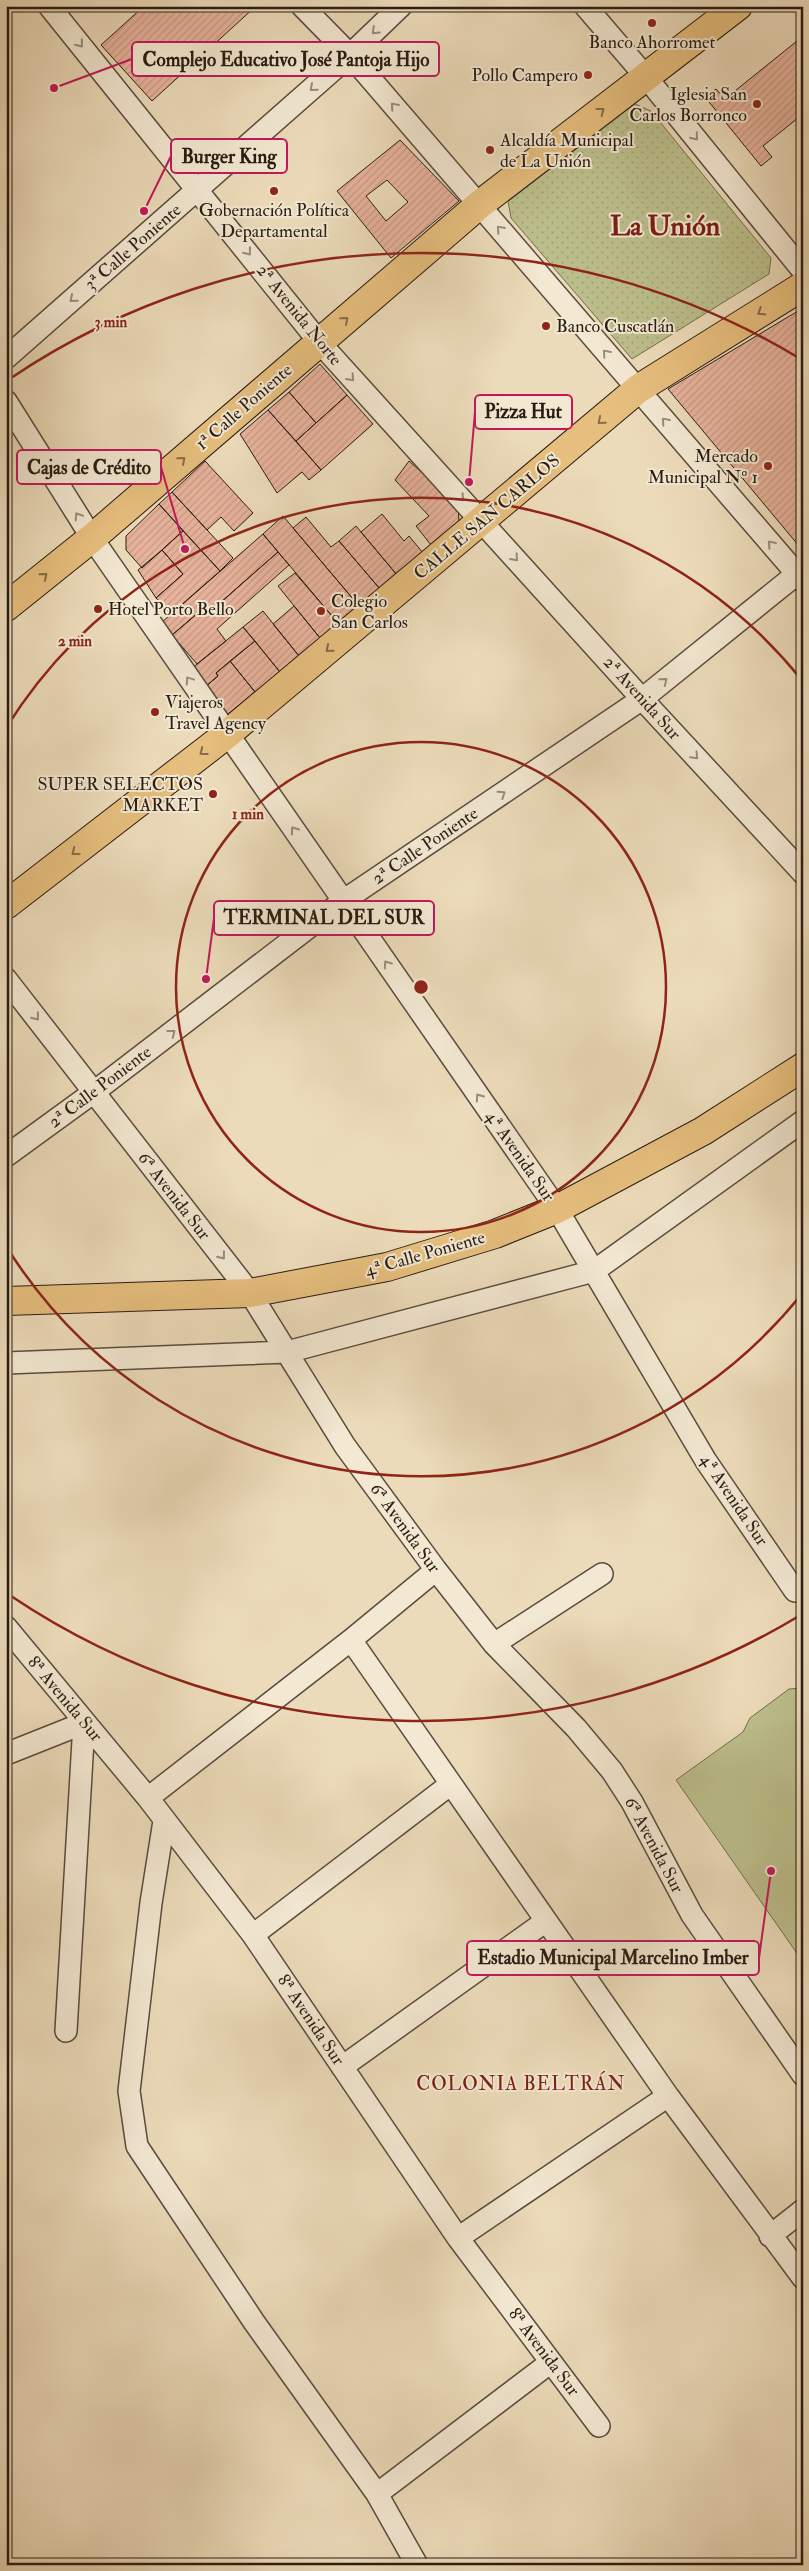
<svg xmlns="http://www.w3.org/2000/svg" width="809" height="2571" viewBox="0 0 809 2571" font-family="'IM FELL Double Pica',serif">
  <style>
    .grass { fill: url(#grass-dots); stroke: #726e50 }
    .garden { fill: #bcbf8c; stroke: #726e50 }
    .building { fill: url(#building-hatch); stroke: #281c13; fill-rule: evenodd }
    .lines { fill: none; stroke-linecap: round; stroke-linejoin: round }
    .street-casing { stroke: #594c3d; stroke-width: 24 }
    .primary-casing { stroke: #281c13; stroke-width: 30 }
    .street { stroke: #f3e8d2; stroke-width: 21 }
    .primary { stroke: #e6be7d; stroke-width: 28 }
    .oneway { stroke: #988c7c }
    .oneway2 { stroke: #876d48 }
    .ring { fill: none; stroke: #8f2418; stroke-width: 2.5 }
    .poi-dot { fill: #8f2418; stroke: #f3e8d2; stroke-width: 2 }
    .labels { text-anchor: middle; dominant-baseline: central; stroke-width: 4; stroke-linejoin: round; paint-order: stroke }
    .poi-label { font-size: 18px; fill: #281c13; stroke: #f3e8d2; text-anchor: start }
    .street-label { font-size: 18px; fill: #281c13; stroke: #f3e8d2 }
    .neighbourhood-label { font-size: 19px; letter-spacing: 1px; fill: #7a1f14; stroke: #f3e8d2 }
    .town-label { font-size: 28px; font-weight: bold; fill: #7a1f14; stroke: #f3e8d2 }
    .centre { fill: #8f2418; stroke: #f3e8d2; stroke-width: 2.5 }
    .ring-label { font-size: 15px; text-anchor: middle; font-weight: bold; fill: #8f2418; stroke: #f3e8d2; stroke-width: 4; stroke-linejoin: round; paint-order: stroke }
    .leader { fill: none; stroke: #c2185b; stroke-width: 2 }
    .callout-dot { fill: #c2185b; stroke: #f3e8d2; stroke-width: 2 }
    .callout { fill: #f3e8d2; stroke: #c2185b; stroke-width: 2 }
    .callout-label { font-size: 19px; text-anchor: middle; font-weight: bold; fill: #281c13 }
  </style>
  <defs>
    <pattern id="grass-dots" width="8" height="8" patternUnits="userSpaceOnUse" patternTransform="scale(1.25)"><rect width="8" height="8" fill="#bcbf8c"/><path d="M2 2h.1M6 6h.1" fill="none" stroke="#a2a478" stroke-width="1.8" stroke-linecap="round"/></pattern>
    <pattern id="building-hatch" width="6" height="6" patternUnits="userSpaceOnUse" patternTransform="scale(1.25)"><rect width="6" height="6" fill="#e8b39c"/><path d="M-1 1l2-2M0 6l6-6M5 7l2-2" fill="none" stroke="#c79986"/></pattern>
  </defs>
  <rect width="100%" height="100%" fill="#ecdbba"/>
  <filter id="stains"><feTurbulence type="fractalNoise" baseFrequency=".004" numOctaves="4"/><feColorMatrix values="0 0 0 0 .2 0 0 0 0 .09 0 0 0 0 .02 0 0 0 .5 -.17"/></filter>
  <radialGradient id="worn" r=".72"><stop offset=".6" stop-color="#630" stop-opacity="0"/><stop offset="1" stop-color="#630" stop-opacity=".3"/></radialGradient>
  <path class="grass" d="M 633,103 L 651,111 L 771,258 L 769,274 L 632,359 L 511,218 L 508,201 Z"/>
  <path class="garden" d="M 803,1688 L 803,1962 L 676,1780 L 743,1732 L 750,1718 L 789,1689 Z"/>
  <path class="building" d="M 144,6 L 256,6 L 152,101 L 101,45 Z
    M 797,41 L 803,47 L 803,114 L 763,146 L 772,157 L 761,166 L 705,97 L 716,89 L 725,99 Z
    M 400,140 L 459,201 L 391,258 L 337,191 ZM 387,180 L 408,202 L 386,221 L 366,196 Z
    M 803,308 L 803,543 L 799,546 L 668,389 Z
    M 320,364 L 347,395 L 316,423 L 289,392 Z
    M 289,392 L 316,423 L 296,441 L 268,410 Z
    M 347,395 L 373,424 L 321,470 L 296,441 Z
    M 268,410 L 321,470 L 309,480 L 302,472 L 277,493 L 240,434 Z
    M 205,461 L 253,513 L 234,531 L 221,517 L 207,530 L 172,492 Z
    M 409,461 L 458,505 L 459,522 L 431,545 L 416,526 L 429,516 L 395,480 Z
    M 172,492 L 233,558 L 220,571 L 159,504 Z
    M 159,504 L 183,531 L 142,568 L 126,550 L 126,536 Z
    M 382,514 L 404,541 L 409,536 L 423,553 L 397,575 L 361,532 Z
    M 283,516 L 359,606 L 338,623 L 263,534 Z
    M 306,517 L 331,547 L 339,541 L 380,589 L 359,606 L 293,528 Z
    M 356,526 L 397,575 L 380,589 L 339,541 Z
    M 183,531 L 220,571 L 171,614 L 156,598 L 183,574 L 162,550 Z
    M 263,534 L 278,552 L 204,617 L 199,612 L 172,635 L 162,622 Z
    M 162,550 L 183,574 L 156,598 L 138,570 Z
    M 278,552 L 289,565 L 217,629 L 226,641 L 197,664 L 172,635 L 199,612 L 204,617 Z
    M 295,573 L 338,623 L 320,638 L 278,586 Z
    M 294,606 L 320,638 L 299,656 L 273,624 Z
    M 263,611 L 299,656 L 280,672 L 243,627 Z
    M 243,627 L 255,641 L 216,673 L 218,676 L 205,687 L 191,669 Z
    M 255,641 L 280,672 L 255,692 L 230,661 Z
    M 230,661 L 255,692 L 228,714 L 205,687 L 218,676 L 216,673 Z
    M 6,1484 L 11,1490 L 6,1494 Z"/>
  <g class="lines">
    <defs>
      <path id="street" d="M 49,6 L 320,343 L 642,699 L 803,873
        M 302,6 L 350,55 L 803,581
        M 585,6 L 646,77 L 803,271
        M 6,358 L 350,55 L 401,6
        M 6,401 L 92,538 L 557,1209 L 706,1461 L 795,1591
        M 6,979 L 250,1293 L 345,1446 L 436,1570 L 494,1644 L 576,1728 L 612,1771 L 632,1802 L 692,1915 L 803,2075
        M 6,1156 L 94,1092 L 343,901 L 642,699 L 803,569
        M 6,1363 L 287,1352 L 594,1271 L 803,1121
        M 6,1627 L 148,1798 L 253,1935 L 458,2238 L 599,2426
        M 351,1640 L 668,2096 L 803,2278
        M 494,1644 L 602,1574
        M 6,1754 L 84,1723 L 66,2031
        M 148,1798 L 351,1640 L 436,1570
        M 164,1821 L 151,1903 L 129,2091 L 137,2146 L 254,2322 L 377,2494 L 417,2565
        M 253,1935 L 451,1784
        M 342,2067 L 546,1921
        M 770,2236 L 803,2210
        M 458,2238 L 668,2096
        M 377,2494 L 551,2362"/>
      <path id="primary" d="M 6,607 L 92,538 L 479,205 L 738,6
        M 6,905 L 226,735 L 638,389 L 803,286
        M 6,1301 L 250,1293 L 387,1267 L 495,1234 L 557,1209 L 703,1131 L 803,1067"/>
    </defs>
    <use href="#street" class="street-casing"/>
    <use href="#primary" class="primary-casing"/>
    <use href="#street" class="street"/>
    <use href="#primary" class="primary"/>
  </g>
  <defs><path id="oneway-chevron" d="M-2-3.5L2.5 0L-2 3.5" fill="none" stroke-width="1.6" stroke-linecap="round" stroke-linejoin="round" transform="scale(1.25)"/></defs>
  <g class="oneway">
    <use href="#oneway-chevron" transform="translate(375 31) rotate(137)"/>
    <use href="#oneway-chevron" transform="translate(80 44) rotate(51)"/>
    <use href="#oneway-chevron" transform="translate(313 88) rotate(139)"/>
    <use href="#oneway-chevron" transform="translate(394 106) rotate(-131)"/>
    <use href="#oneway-chevron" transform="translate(695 137) rotate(51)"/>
    <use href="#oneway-chevron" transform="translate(500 229) rotate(-131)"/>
    <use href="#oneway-chevron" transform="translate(248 252) rotate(52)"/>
    <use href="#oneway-chevron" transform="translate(73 299) rotate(139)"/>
    <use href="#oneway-chevron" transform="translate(606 353) rotate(-131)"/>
    <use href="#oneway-chevron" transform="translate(351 378) rotate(48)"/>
    <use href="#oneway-chevron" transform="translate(665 421) rotate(-131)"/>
    <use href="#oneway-chevron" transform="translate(461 498) rotate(48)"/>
    <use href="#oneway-chevron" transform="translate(78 516) rotate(-122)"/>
    <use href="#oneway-chevron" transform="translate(771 544) rotate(-131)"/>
    <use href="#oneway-chevron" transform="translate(515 558) rotate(48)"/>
    <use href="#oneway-chevron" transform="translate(189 680) rotate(-124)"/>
    <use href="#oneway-chevron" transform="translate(664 681) rotate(-39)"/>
    <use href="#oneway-chevron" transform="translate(695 756) rotate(47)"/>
    <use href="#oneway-chevron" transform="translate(502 794) rotate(-34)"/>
    <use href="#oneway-chevron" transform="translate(294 830) rotate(-125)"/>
    <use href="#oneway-chevron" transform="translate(387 964) rotate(-125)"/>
    <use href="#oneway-chevron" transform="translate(36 1017) rotate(52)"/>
    <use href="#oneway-chevron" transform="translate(172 1033) rotate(-38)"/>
    <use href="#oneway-chevron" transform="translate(479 1097) rotate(-125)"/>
    <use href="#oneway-chevron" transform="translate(222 1256) rotate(52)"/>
  </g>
  <g class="oneway2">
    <use href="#oneway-chevron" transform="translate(601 111) rotate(-37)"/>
    <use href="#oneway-chevron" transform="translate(761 312) rotate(148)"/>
    <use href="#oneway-chevron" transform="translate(345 320) rotate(-41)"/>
    <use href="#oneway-chevron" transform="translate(601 421) rotate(140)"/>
    <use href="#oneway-chevron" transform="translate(182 460) rotate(-41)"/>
    <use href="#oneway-chevron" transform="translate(44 576) rotate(-39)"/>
    <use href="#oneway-chevron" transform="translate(329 649) rotate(140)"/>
    <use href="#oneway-chevron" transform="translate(203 752) rotate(142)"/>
    <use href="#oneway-chevron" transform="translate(75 852) rotate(142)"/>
  </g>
  <g class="ring">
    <circle cx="421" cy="987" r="245"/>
    <path d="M801 1295A489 489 0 0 1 6 1246M6 728A489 489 0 0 1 801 679"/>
    <path d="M799 1616A734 734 0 0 1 11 1596M11 378A734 734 0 0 1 799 358"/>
  </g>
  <g class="poi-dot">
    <circle cx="652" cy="23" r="5"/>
    <circle cx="588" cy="75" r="5"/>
    <circle cx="757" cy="104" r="5"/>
    <circle cx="490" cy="150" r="5"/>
    <circle cx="274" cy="191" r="5"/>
    <circle cx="546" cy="326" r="5"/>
    <circle cx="768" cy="466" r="5"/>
    <circle cx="98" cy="609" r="5"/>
    <circle cx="321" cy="611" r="5"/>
    <circle cx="155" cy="712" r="5"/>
    <circle cx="213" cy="794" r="5"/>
  </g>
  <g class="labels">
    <g class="poi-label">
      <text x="652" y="42" text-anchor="middle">Banco Ahorromet</text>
      <text x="578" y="75" text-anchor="end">Pollo Campero</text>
      <text x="747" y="94" text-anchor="end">Iglesia San<tspan x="747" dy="21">Carlos Borronco</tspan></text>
      <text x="500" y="140">Alcaldía Municipal<tspan x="500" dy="21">de La Unión</tspan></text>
      <text x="274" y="210" text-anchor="middle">Gobernación Política<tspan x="274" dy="21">Departamental</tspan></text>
      <text x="556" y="326">Banco Cuscatlán</text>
      <text x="758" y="456" text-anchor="end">Mercado<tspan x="758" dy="21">Municipal Nº 1</tspan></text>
      <text x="331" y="601">Colegio<tspan x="331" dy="21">San Carlos</tspan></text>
      <text x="108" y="609">Hotel Porto Bello</text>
      <text x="165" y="702">Viajeros<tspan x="165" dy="21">Travel Agency</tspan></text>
      <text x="203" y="784" text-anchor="end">SUPER SELECTOS<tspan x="203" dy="21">MARKET</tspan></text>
    </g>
    <g class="street-label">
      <text transform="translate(133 247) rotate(-41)">3ª Calle Poniente</text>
      <text transform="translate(299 315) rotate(51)">2ª Avenida Norte</text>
      <text transform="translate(244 407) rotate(-41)">1ª Calle Poniente</text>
      <text transform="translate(487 517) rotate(-40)">CALLE SAN CARLOS</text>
      <text transform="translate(642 698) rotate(48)">2ª Avenida Sur</text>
      <text transform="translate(425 846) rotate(-34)">2ª Calle Poniente</text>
      <text transform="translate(100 1087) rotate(-37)">2ª Calle Poniente</text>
      <text transform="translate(520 1156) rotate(55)">4ª Avenida Sur</text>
      <text transform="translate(174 1196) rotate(52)">6ª Avenida Sur</text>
      <text transform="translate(425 1254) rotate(-16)">4ª Calle Poniente</text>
      <text transform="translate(734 1500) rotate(56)">4ª Avenida Sur</text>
      <text transform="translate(405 1528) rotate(54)">6ª Avenida Sur</text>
      <text transform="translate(65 1699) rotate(50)">8ª Avenida Sur</text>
      <text transform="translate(654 1845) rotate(62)">6ª Avenida Sur</text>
      <text transform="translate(311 2020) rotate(56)">8ª Avenida Sur</text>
      <text transform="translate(544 2352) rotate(53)">8ª Avenida Sur</text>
    </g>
    <g class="neighbourhood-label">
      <text x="521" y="2084">COLONIA BELTRÁN</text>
    </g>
    <g class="town-label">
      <text x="665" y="226">La Unión</text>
    </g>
  </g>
  <circle cx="421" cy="987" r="8" class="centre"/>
  <g class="ring-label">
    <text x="111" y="327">3 min</text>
    <text x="75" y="646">2 min</text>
    <text x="248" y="819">1 min</text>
  </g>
  <path class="leader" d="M54 88L132 59M144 211L171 156M469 482L475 412M185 549L161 467M206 979L214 918M771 1871L759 1958"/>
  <g class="callout-dot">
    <circle cx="54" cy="88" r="5"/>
    <circle cx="144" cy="211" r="5"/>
    <circle cx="469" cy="482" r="5"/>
    <circle cx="185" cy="549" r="5"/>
    <circle cx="206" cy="979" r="5"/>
    <circle cx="771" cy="1871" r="5"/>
  </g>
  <g class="callout">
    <rect x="132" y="42" width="307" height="34" rx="5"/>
    <rect x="171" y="139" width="116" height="34" rx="5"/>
    <rect x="475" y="395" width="97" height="34" rx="5"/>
    <rect x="17" y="450" width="144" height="34" rx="5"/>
    <rect x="214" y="901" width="220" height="34" rx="5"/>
    <rect x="467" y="1941" width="292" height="34" rx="5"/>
  </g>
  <g class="callout-label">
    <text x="286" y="66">Complejo Educativo José Pantoja Hijo</text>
    <text x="229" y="163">Burger King</text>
    <text x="523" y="418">Pizza Hut</text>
    <text x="89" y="474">Cajas de Crédito</text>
    <text x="324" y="924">TERMINAL DEL SUR</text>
    <text x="613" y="1964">Estadio Municipal Marcelino Imber</text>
  </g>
  <rect width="809" height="2571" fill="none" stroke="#ecdbba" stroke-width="25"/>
  <rect x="8" y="8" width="794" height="2556" fill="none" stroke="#281c13" stroke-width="2.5"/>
  <rect x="12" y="12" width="784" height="2546" fill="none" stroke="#281c13"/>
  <rect width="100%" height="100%" filter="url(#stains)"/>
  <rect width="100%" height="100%" fill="url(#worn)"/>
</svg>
